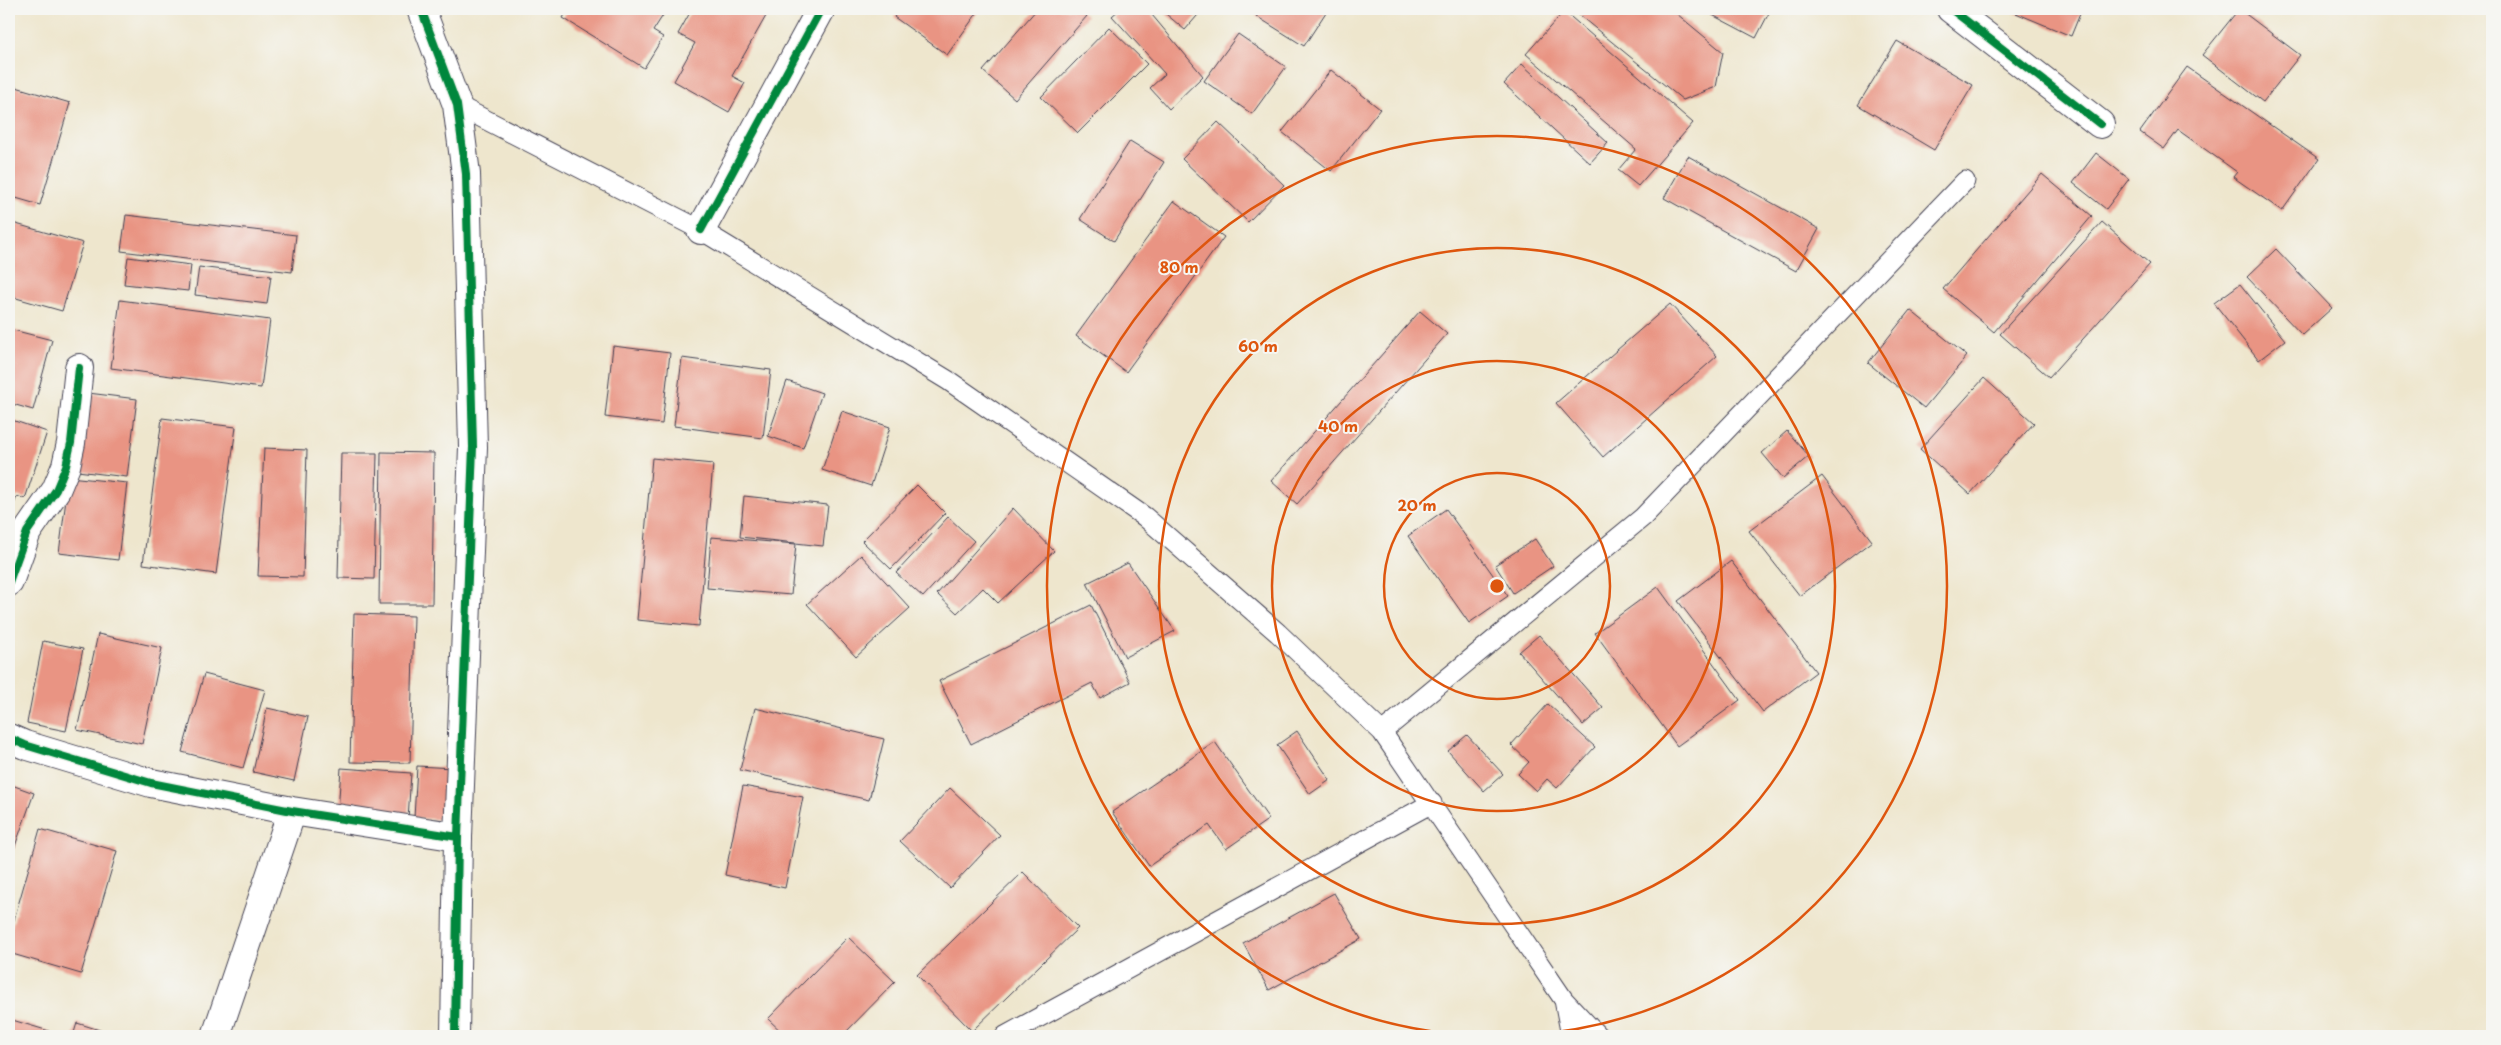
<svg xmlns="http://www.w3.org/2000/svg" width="2501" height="1045" viewBox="0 0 2501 1045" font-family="'Playpen Sans',sans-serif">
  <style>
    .building { fill: #e99483 }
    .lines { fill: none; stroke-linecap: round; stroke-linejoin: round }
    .service-casing { stroke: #413f51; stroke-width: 21 }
    .minor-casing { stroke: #413f51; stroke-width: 30 }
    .tertiary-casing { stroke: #413f51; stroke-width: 30 }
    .service { stroke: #fff; stroke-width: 19 }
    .minor { stroke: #fff; stroke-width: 28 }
    .tertiary { stroke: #fff; stroke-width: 28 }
    .cycleway-casing { stroke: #f6f6f2; stroke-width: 11 }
    .cycleway { stroke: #00873e; stroke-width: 8 }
    .ring { fill: none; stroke: #de560e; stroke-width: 2.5 }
    .centre { fill: #de560e; stroke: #f6f6f2; stroke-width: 2.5 }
    .ring-label { font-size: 15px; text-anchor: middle; font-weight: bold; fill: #de560e; stroke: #f6f6f2; stroke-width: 4; stroke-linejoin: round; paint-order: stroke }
  </style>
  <rect width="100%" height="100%" fill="#f6f6f2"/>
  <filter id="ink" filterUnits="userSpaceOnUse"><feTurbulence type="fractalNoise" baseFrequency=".02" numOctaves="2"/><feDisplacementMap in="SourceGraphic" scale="10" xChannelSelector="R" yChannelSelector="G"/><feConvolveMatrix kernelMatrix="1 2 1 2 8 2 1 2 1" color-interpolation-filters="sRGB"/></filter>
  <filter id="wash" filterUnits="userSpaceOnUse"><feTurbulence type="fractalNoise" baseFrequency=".0096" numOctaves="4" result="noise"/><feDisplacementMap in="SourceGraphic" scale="20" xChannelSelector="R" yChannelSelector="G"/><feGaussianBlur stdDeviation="1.12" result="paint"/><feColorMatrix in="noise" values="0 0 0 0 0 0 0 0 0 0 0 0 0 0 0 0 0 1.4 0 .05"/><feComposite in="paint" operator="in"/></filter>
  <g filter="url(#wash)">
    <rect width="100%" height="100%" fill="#eee6cd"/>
    <g id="blocks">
      <path class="building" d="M 568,9 L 667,9 L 653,31 L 663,37 L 644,68 L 563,18 Z
        M 692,9 L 770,9 L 732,76 L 745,83 L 729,112 L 674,81 L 695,43 L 678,34 Z
        M 900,9 L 980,9 L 947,55 L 894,17 Z
        M 1037,9 L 1079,9 L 1087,16 L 1015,99 L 983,71 Z
        M 1120,9 L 1147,9 L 1203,76 L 1169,109 L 1150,88 L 1165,74 L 1112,16 Z
        M 1160,9 L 1203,9 L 1185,30 Z
        M 1260,9 L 1328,9 L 1304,46 L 1256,16 Z
        M 1584,9 L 1671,9 L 1723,52 L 1716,87 L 1683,100 L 1579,15 Z
        M 1701,9 L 1771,9 L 1756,38 Z
        M 2012,9 L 2082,9 L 2071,36 L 2011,11 Z
        M 2239,9 L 2300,55 L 2263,102 L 2202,55 Z
        M 1564,11 L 1693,123 L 1638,186 L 1618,170 L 1636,149 L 1526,54 Z
        M 1109,27 L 1147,64 L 1078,133 L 1041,97 Z
        M 1238,34 L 1286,67 L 1252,114 L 1204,81 Z
        M 1897,41 L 1973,85 L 1934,150 L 1858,105 Z
        M 1522,64 L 1608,143 L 1590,163 L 1504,84 Z
        M 2187,67 L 2319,159 L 2282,211 L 2233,177 L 2237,172 L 2178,130 L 2164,149 L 2140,132 Z
        M 1331,70 L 1380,109 L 1331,171 L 1282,132 Z
        M 16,87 L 70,103 L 40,205 L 9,196 L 9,111 Z
        M 1218,122 L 1284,185 L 1248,222 L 1182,159 Z
        M 1130,141 L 1164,162 L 1114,241 L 1080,219 Z
        M 2096,153 L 2129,179 L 2106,209 L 2073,183 Z
        M 1688,156 L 1819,229 L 1796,271 L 1664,198 Z
        M 2042,174 L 2092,216 L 1994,332 L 1943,289 Z
        M 1174,201 L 1224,237 L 1126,372 L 1076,336 Z
        M 126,215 L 296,235 L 292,272 L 121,251 Z
        M 9,222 L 83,243 L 62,311 L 9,296 Z
        M 2102,222 L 2150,264 L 2049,377 L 2000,334 Z
        M 2276,249 L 2332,308 L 2302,335 L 2247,277 Z
        M 128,257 L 191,265 L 188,291 L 124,284 Z
        M 199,267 L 271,276 L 267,304 L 195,295 Z
        M 2240,284 L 2285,340 L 2259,360 L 2214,303 Z
        M 120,300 L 270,320 L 261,388 L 111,368 Z
        M 1670,304 L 1717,356 L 1603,457 L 1556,403 Z
        M 1910,310 L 1967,356 L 1924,408 L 1868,363 Z
        M 1420,311 L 1447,334 L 1297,504 L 1271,481 Z
        M 9,329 L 52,340 L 33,410 L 9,403 Z
        M 613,346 L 670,353 L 662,424 L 605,417 Z
        M 682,358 L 771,370 L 763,438 L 674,426 Z
        M 1984,378 L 2034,423 L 1970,494 L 1920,449 Z
        M 787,381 L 822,393 L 803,448 L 768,436 Z
        M 80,392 L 137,399 L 127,477 L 69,470 Z
        M 842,411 L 890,427 L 871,486 L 822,470 Z
        M 162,418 L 236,427 L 216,574 L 143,564 Z
        M 9,419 L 47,432 L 25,499 L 17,496 L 9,518 Z
        M 1787,431 L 1809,456 L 1783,478 L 1762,453 Z
        M 264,448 L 307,450 L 303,577 L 258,576 Z
        M 381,452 L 434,453 L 432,604 L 379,604 Z
        M 341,453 L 377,453 L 374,579 L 338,578 Z
        M 652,458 L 713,464 L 699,626 L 637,620 Z
        M 1822,476 L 1872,541 L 1800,596 L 1749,531 Z
        M 69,477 L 127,483 L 118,560 L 59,553 Z
        M 917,485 L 945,513 L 891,569 L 862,541 Z
        M 744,496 L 828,505 L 823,546 L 740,537 Z
        M 1013,508 L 1054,551 L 998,603 L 983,588 L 957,613 L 937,594 Z
        M 1446,509 L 1508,596 L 1469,623 L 1408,536 Z
        M 948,517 L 974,541 L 923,597 L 896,573 Z
        M 711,537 L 796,544 L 791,595 L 707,588 Z
        M 1535,539 L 1553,566 L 1513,593 L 1495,565 Z
        M 861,555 L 910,608 L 856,657 L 807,604 Z
        M 1731,561 L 1816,672 L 1763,712 L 1678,601 Z
        M 1128,563 L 1175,631 L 1125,657 L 1087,583 Z
        M 1658,587 L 1740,700 L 1677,746 L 1595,633 Z
        M 1091,605 L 1130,682 L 1100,698 L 1092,683 L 971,744 L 939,681 Z
        M 354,614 L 414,616 L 410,763 L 350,762 Z
        M 98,634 L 162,648 L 142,744 L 77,730 Z
        M 1539,635 L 1603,708 L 1583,725 L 1519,652 Z
        M 43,641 L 83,649 L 66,731 L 27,723 Z
        M 204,674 L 265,690 L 243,768 L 182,752 Z
        M 1548,704 L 1595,747 L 1557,788 L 1547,779 L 1536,791 L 1518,774 L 1529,762 L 1511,745 Z
        M 267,708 L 308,717 L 294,781 L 253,772 Z
        M 755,708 L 884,739 L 869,800 L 740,770 Z
        M 1297,731 L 1330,780 L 1310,794 L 1277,745 Z
        M 1467,735 L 1503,774 L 1484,791 L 1448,751 Z
        M 1215,742 L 1269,819 L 1226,849 L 1209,825 L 1149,866 L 1112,812 Z
        M 417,766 L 453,768 L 450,820 L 414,818 Z
        M 341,768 L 411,773 L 408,819 L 338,813 Z
        M 9,784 L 34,793 L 9,863 Z
        M 743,786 L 803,797 L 785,888 L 725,875 Z
        M 950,788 L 1000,835 L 950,888 L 900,841 Z
        M 40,829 L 117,851 L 81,974 L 9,953 L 9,937 Z
        M 1023,872 L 1078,928 L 972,1031 L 917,975 Z
        M 1334,893 L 1361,939 L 1269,990 L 1243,943 Z
        M 848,937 L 895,982 L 842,1036 L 786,1036 L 768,1019 Z
        M 9,1019 L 49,1031 L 48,1036 L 9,1036 Z
        M 77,1023 L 119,1036 L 73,1036 Z"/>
    </g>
  </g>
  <g filter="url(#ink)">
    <use href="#blocks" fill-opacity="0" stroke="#413f51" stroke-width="1"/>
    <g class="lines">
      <defs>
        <path id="service" d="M 457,105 L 701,230 L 949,381 L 1145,517 L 1278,633 L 1382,732 L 1564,1000 L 1571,1036
          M 1382,732 L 1643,517 L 1965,181
          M 1564,1000 L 1598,1036
          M 1005,1036 L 1432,803"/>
        <path id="minor" d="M 1951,9 L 2100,124
          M 701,230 L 821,9
          M 9,582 L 27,532 L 56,490 L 66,466 L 71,443 L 79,368
          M 9,738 L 25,745 L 151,783 L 292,811 L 458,837
          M 216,1036 L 292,811"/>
        <path id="tertiary" d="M 421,9 L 457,105 L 466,174 L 473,447 L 458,837 L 455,1036"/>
      </defs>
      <use href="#service" class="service-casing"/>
      <use href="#minor" class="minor-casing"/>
      <use href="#tertiary" class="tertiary-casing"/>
      <use href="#service" class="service"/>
      <use href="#minor" class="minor"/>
      <use href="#tertiary" class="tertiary"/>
      <defs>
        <path id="cycleway" d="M 421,9 L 457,105 L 466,174 L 473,447 L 458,837 L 455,1036
          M 1951,9 L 2100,124
          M 701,230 L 821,9
          M 9,582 L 27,532 L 56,490 L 66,466 L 71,443 L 79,368
          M 9,738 L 25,745 L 151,783 L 292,811 L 458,837"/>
      </defs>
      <use href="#cycleway" class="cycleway-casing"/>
      <use href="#cycleway" class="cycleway"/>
    </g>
  </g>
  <g class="ring">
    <circle cx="1497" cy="586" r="113"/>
    <circle cx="1497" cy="586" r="225"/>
    <circle cx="1497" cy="586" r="338"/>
    <circle cx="1497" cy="586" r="450"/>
  </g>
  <circle cx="1497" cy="586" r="8" class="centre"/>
  <g class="ring-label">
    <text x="1179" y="273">80 m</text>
    <text x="1258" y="352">60 m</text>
    <text x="1338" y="432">40 m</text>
    <text x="1417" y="511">20 m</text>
  </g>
  <rect width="2501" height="1045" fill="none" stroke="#f6f6f2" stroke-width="30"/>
</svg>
